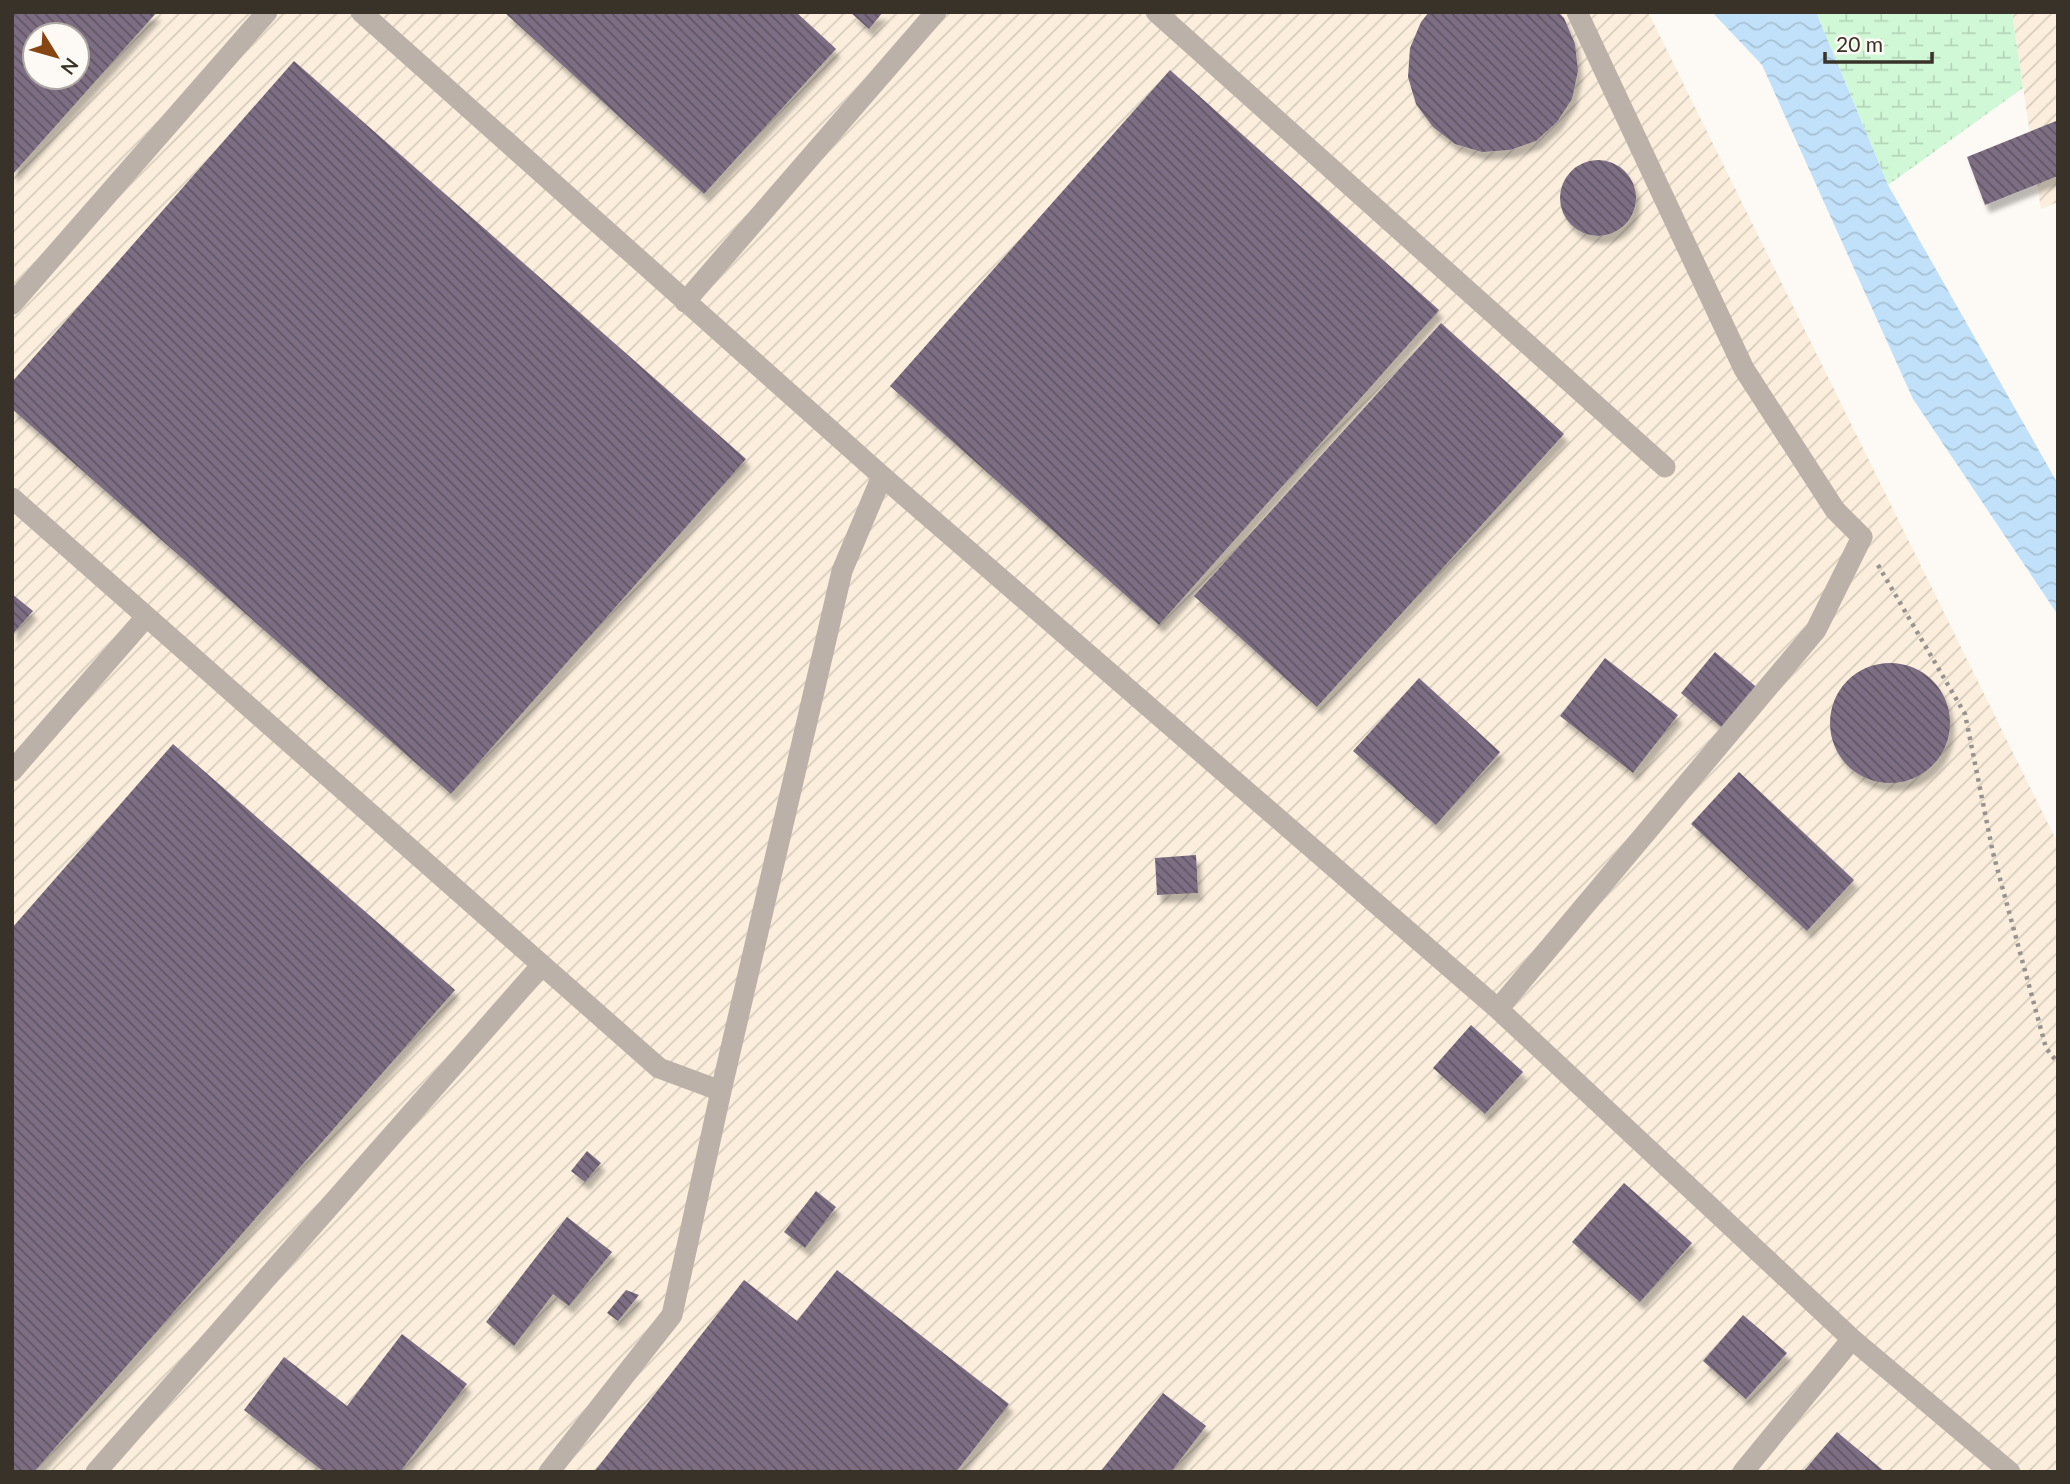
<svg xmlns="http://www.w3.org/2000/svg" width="2070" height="1484" viewBox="0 0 2070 1484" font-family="Lato,sans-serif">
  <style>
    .industrial { fill: url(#industrial-furrows); fill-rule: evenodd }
    .wetland { fill: url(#wetland-marsh) }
    .water { fill: url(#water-waves) }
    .building { fill: url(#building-back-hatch); fill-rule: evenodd; filter: url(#shadow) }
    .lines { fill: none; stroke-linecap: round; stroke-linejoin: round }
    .path { stroke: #98938c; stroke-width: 4.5; stroke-dasharray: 3.5 5; stroke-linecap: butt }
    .minor { stroke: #bbb1a9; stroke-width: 21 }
  </style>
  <defs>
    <pattern id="industrial-furrows" width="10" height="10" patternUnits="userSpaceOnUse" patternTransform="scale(1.75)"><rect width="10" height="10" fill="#fbeedc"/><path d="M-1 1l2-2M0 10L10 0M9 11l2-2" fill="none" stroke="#d8cdbd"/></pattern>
    <pattern id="wetland-marsh" width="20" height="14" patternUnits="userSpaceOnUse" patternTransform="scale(1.75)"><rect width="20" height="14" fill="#d0f8d6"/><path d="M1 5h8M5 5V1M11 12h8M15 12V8" fill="none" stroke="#b3d5b8"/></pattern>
    <pattern id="water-waves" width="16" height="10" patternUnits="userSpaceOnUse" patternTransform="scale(1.75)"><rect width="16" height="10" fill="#c1e1fa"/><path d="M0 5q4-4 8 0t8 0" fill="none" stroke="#a7c2d6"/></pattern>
    <pattern id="building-back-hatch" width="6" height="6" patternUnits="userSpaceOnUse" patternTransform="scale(1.75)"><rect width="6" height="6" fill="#7d6e83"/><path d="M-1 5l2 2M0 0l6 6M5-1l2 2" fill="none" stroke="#625665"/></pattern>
    <filter id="shadow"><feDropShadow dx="4.5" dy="8" stdDeviation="2" flood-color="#0004"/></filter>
  </defs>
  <rect width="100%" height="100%" fill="#fdf9f4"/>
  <path class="industrial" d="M 12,12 L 1648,12 L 2058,844 L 2058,1472 L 12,1472 ZM 35,35 L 77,35 L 77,77 L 35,77 Z
    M 2012,12 L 2058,12 L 2058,202 L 2041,209 Z"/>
  <path class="wetland" d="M 1816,12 L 2012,12 L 2023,88 L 1888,185 Z"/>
  <path class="water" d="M 1712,12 L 1816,12 L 1888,185 L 2058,484 L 2058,615 L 1913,399 L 1762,65 Z"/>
  <path class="building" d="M 12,12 L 157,12 L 12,175 ZM 35,35 L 77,35 L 77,77 L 35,77 Z
    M 504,12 L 796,12 L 836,49 L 704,194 Z
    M 850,12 L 883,12 L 869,29 Z
    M 1429,12 L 1558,12 L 1564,18 L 1575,44 L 1578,71 L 1572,99 L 1557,122 L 1536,141 L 1510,150 L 1482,152 L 1455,144 L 1433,127 L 1416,104 L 1408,77 L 1410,48 L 1421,22 Z
    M 294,61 L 746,459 L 451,794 L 12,409 L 12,382 Z
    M 1170,70 L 1439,310 L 1159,625 L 890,386 Z
    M 2056,121 L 2058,176 L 1985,205 L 1967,157 Z
    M1560 198a38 38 0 1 1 76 0a38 38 0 1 1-76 0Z
    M 1441,323 L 1564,434 L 1317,707 L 1194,596 Z
    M 12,594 L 33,611 L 12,635 Z
    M 1715,652 L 1761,691 L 1727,732 L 1681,693 Z
    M 1605,658 L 1678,715 L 1633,773 L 1560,716 Z
    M1830 723a60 60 0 1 1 120 0a60 60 0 1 1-120 0Z
    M 1419,678 L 1500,752 L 1436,825 L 1353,751 Z
    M 173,744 L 455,990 L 34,1472 L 12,1472 L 12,928 Z
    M 1739,772 L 1854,880 L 1807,931 L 1691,824 Z
    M 1196,855 L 1198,893 L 1157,895 L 1155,858 Z
    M 1471,1025 L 1523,1072 L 1485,1114 L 1433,1068 Z
    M 587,1151 L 601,1163 L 585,1182 L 571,1171 Z
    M 1624,1183 L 1692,1243 L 1640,1302 L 1572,1242 Z
    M 816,1191 L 836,1207 L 805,1248 L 784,1232 Z
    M 567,1217 L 612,1252 L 569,1306 L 553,1294 L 514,1346 L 486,1322 Z
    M 837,1270 L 1009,1404 L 956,1472 L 594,1472 L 744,1280 L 797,1321 Z
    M 626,1290 L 639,1295 L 618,1321 L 607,1313 Z
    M 1743,1315 L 1787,1353 L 1746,1399 L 1703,1361 Z
    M 402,1334 L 467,1384 L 400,1472 L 324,1472 L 244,1410 L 284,1357 L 347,1406 Z
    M 1163,1393 L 1206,1426 L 1171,1472 L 1100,1472 Z
    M 1837,1432 L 1885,1472 L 1803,1472 Z"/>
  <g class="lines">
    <path class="path" d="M 1878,565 L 1965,714 L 1993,853 L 2046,1048 L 2058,1063"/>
    <path class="minor" d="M 361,12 L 882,476 L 1498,1009 L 1852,1339 L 2010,1472
      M 1156,12 L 1665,467
      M 685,302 L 936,12
      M 12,304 L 267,12
      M 12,498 L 659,1068 L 721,1091
      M 12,771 L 146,617
      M 1498,1009 L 1816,630 L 1862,537 L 1835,510 L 1744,369 L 1577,12
      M 96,1472 L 541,966
      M 549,1472 L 672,1315 L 721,1091 L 842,571 L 882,476
      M 1743,1472 L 1852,1339"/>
  </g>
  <rect width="2070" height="1484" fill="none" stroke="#393229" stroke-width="28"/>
  <g transform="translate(56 56) rotate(127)"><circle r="33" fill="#fdf9f4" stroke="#afa9a3" stroke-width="2"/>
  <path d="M0-5L12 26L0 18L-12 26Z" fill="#874513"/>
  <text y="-10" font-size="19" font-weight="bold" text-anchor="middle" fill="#393229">N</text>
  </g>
  <path d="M1825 52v10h107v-10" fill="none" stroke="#393229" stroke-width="3.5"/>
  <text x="1836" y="52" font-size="21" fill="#393229" stroke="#fdf9f4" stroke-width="5" paint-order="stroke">20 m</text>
</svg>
